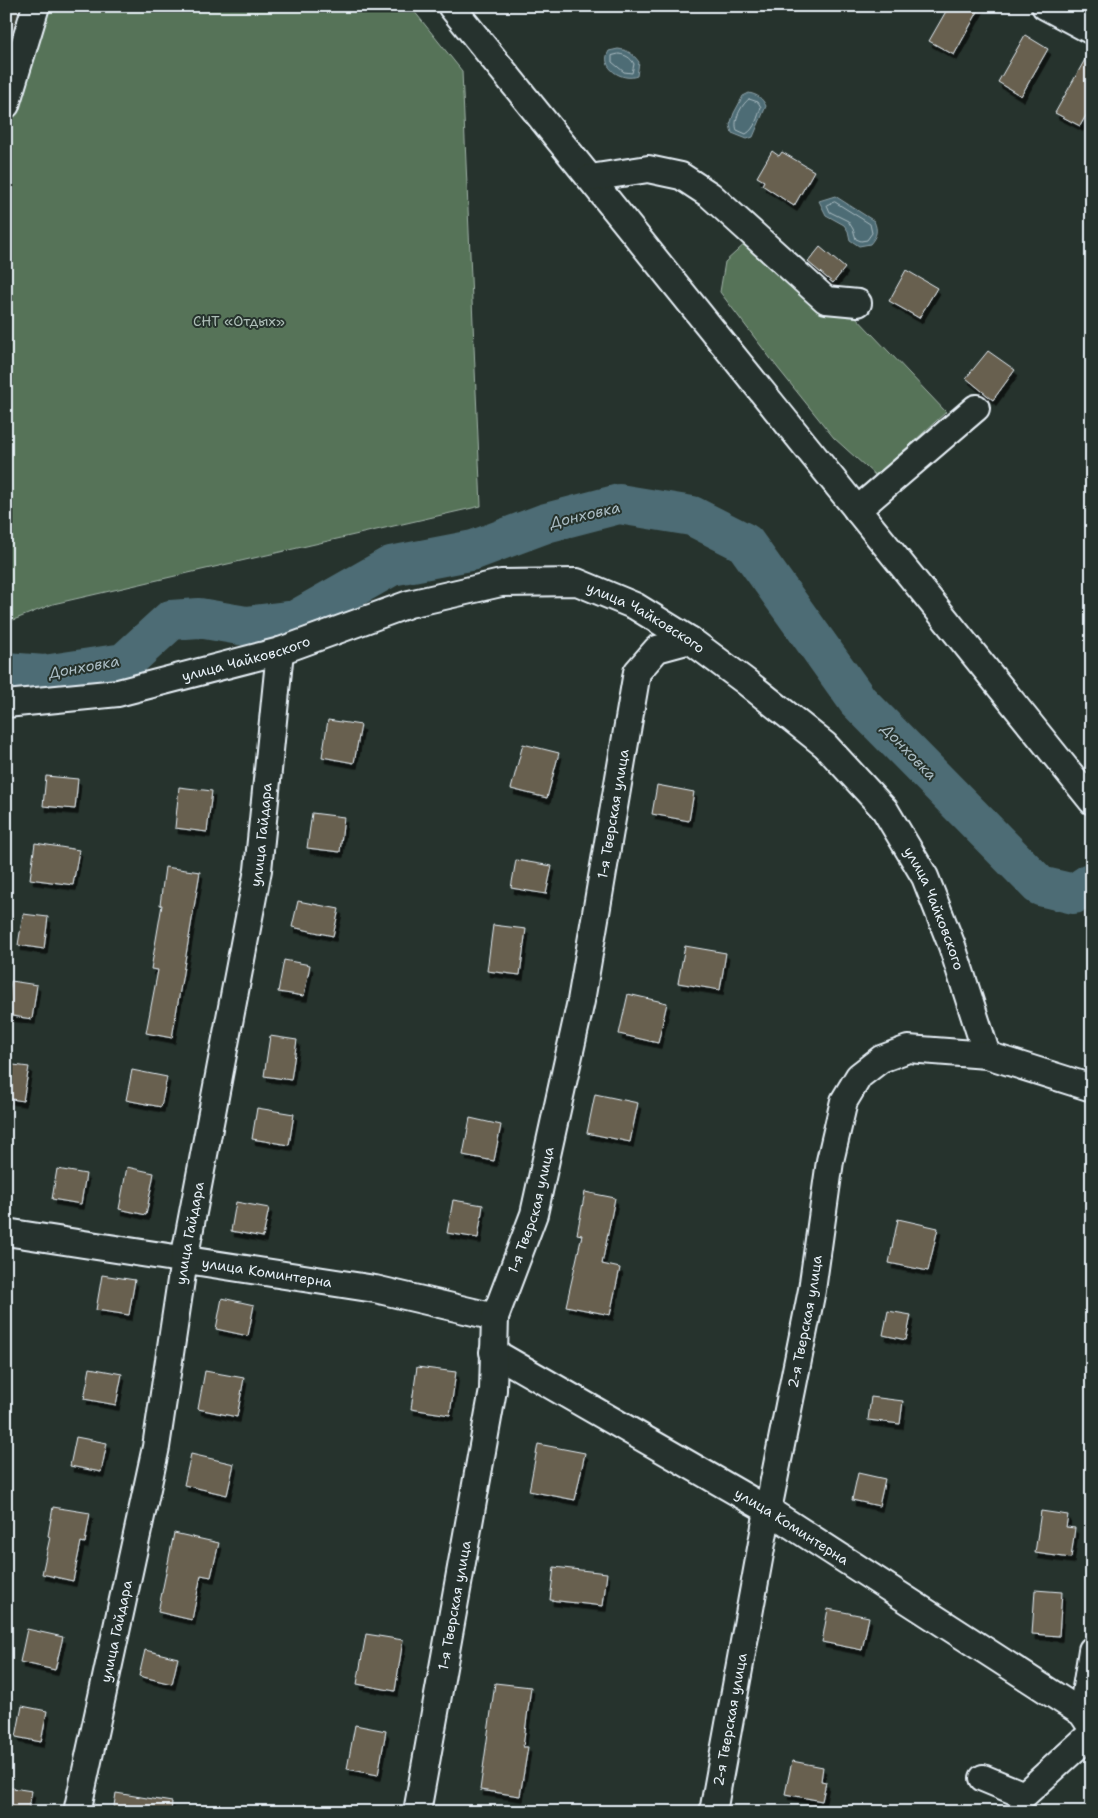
<svg xmlns="http://www.w3.org/2000/svg" width="1098" height="1818" viewBox="0 0 1098 1818" font-family="'Shantell Sans',sans-serif">
  <style>
    .built { fill: #3a4038 }
    .green { fill: #577359; stroke: #a0b2a8 }
    .water { fill: #4e6c74; stroke: #8ca1a9 }
    .lines { fill: none; stroke-linecap: round; stroke-linejoin: round }
    .shore { stroke: #aabcc3; stroke-width: 1 }
    .river { stroke: #4e6c74; stroke-width: 40 }
    .building { fill: #676050; stroke: #e8f1f8; filter: url(#shadow) }
    .minor-casing { stroke: #e8f1f8; stroke-width: 30 }
    .minor { stroke: #26332d; stroke-width: 26 }
    .labels { text-anchor: middle; dominant-baseline: central; stroke-width: 4; stroke-linejoin: round; paint-order: stroke }
    .park-label { font-size: 14px; fill: #aebfb8; stroke: #26332d }
    .street-label { font-size: 14px; fill: #e8f1f8; stroke: #26332d }
    .water-label { font-size: 15px; font-style: italic; fill: #aabcc3; stroke: #26332d }
  </style>
  <defs>
    <filter id="shadow"><feDropShadow dx="3" dy="5.5" stdDeviation="0" flood-color="#0009"/></filter>
  </defs>
  <rect width="100%" height="100%" fill="#26332d"/>
  <filter id="ink" filterUnits="userSpaceOnUse"><feTurbulence type="fractalNoise" baseFrequency=".02" numOctaves="2"/><feDisplacementMap in="SourceGraphic" scale="10" xChannelSelector="R" yChannelSelector="G"/><feConvolveMatrix kernelMatrix="1 2 1 2 8 2 1 2 1" color-interpolation-filters="sRGB"/></filter>
  <g filter="url(#ink)">
    <path class="built" d="M 6,6 L 29,6 L 16,51 L 6,50 Z"/>
    <path class="green" d="M 44,6 L 410,6 L 462,71 L 481,506 L 53,604 L 6,623 L 6,56 L 31,59 Z
      M 748,241 L 853,314 L 946,412 L 876,476 L 834,438 L 777,367 L 720,292 L 725,262 Z"/>
    <path class="water" d="M 618,49 C 628,50 633,54 639,62 L 637,76 C 622,82 599,67 609,51 Z
      M 749,93 C 758,95 762,98 766,106 L 753,137 L 747,139 L 732,133 L 730,125 L 734,113 L 743,96 Z
      M 835,196 L 874,221 C 878,230 877,236 870,244 L 859,246 L 850,240 L 848,231 L 844,225 L 826,215 L 819,201 Z"/>
    <g class="lines">
      <path class="shore" d="M 619,54 C 626,55 631,58 634,64 L 632,73 L 624,72 L 612,62 L 612,56 Z
        M 749,99 L 758,102 L 761,107 C 758,116 755,129 746,134 L 737,130 C 733,121 741,105 749,99 Z
        M 835,202 L 870,224 L 872,233 L 867,240 L 861,241 L 856,239 L 853,229 L 848,221 L 830,212 L 827,205 Z"/>
      <path class="river" d="M 6,672 L 44,675 L 124,663 L 171,620 L 199,618 L 246,626 L 296,620 L 391,566 L 474,550 L 546,523 L 619,504 L 692,516 L 745,543 L 858,701 L 1040,886 L 1074,894 L 1092,882"/>
    </g>
    <path class="building" d="M 949,6 L 981,6 L 954,55 L 929,41 Z
      M 1025,35 L 1048,49 L 1021,96 L 998,82 Z
      M 1092,47 L 1092,105 L 1080,126 L 1055,113 Z
      M 772,151 L 779,156 L 782,152 L 814,171 L 794,206 L 762,185 L 764,181 L 757,177 Z
      M 820,247 L 845,268 L 833,283 L 808,262 Z
      M 906,270 L 937,288 L 919,318 L 889,301 Z
      M 988,351 L 1015,370 L 993,400 L 966,378 Z
      M 328,720 L 361,725 L 354,763 L 322,757 Z
      M 523,744 L 559,753 L 547,798 L 511,789 Z
      M 46,776 L 78,779 L 75,809 L 43,806 Z
      M 657,785 L 694,792 L 689,821 L 652,814 Z
      M 179,787 L 212,791 L 207,832 L 175,828 Z
      M 312,813 L 344,817 L 340,852 L 307,848 Z
      M 35,843 L 79,850 L 73,885 L 30,879 Z
      M 516,860 L 552,866 L 546,894 L 511,888 Z
      M 165,867 L 200,872 L 172,1038 L 146,1033 L 158,970 L 151,969 L 162,905 L 160,905 Z
      M 298,901 L 339,909 L 333,936 L 292,927 Z
      M 23,914 L 48,917 L 44,949 L 18,945 Z
      M 493,925 L 526,929 L 520,975 L 487,971 Z
      M 685,946 L 726,953 L 720,990 L 678,983 Z
      M 284,960 L 310,965 L 304,996 L 278,992 Z
      M 11,981 L 37,985 L 32,1019 L 6,1015 Z
      M 628,994 L 667,1003 L 658,1043 L 619,1034 Z
      M 270,1036 L 297,1040 L 291,1080 L 264,1076 Z
      M 6,1064 L 29,1067 L 23,1101 L 6,1098 Z
      M 132,1070 L 167,1077 L 161,1107 L 126,1100 Z
      M 595,1094 L 638,1103 L 630,1142 L 587,1133 Z
      M 257,1108 L 294,1114 L 289,1145 L 252,1139 Z
      M 470,1118 L 501,1125 L 494,1161 L 463,1155 Z
      M 127,1167 L 154,1173 L 146,1215 L 119,1209 Z
      M 57,1169 L 86,1174 L 81,1204 L 52,1199 Z
      M 585,1192 L 615,1198 L 602,1264 L 620,1268 L 610,1315 L 566,1306 L 582,1235 L 577,1234 Z
      M 453,1200 L 483,1205 L 478,1238 L 447,1233 Z
      M 236,1202 L 269,1208 L 263,1237 L 231,1231 Z
      M 898,1219 L 938,1228 L 928,1271 L 889,1263 Z
      M 102,1275 L 135,1280 L 129,1315 L 96,1310 Z
      M 222,1298 L 254,1305 L 248,1336 L 216,1329 Z
      M 888,1311 L 911,1315 L 906,1340 L 883,1335 Z
      M 417,1367 L 456,1372 L 450,1415 L 411,1409 Z
      M 90,1368 L 122,1374 L 116,1405 L 84,1399 Z
      M 205,1371 L 244,1378 L 237,1417 L 198,1409 Z
      M 871,1397 L 903,1401 L 900,1424 L 868,1420 Z
      M 76,1437 L 107,1443 L 101,1472 L 70,1466 Z
      M 538,1444 L 585,1453 L 575,1500 L 529,1491 Z
      M 191,1454 L 234,1464 L 227,1495 L 184,1485 Z
      M 858,1473 L 885,1479 L 879,1506 L 852,1500 Z
      M 53,1507 L 90,1513 L 85,1543 L 81,1542 L 73,1581 L 42,1574 L 50,1537 L 48,1536 Z
      M 1041,1511 L 1068,1515 L 1066,1527 L 1075,1528 L 1071,1558 L 1035,1553 Z
      M 174,1533 L 219,1543 L 211,1577 L 201,1575 L 192,1620 L 158,1612 Z
      M 554,1567 L 607,1573 L 603,1606 L 550,1600 Z
      M 1035,1590 L 1062,1592 L 1059,1636 L 1032,1634 Z
      M 828,1609 L 869,1617 L 862,1650 L 822,1642 Z
      M 27,1629 L 63,1637 L 55,1670 L 20,1662 Z
      M 366,1634 L 403,1640 L 395,1691 L 357,1684 Z
      M 145,1650 L 178,1658 L 172,1684 L 139,1676 Z
      M 495,1683 L 531,1687 L 523,1747 L 528,1747 L 520,1796 L 480,1790 Z
      M 22,1706 L 47,1711 L 41,1742 L 16,1737 Z
      M 355,1725 L 386,1731 L 378,1775 L 347,1769 Z
      M 792,1761 L 823,1767 L 821,1781 L 826,1782 L 822,1801 L 785,1794 Z
      M 6,1787 L 32,1791 L 28,1812 L 6,1812 Z
      M 116,1793 L 172,1802 L 171,1812 L 113,1812 Z"/>
    <g class="lines">
      <defs>
        <g id="minor">
          <path d="M 451,6 L 1092,801"/>
          <path d="M 1045,6 L 1092,31"/>
          <path d="M 6,105 L 36,6"/>
          <path d="M 590,178 L 648,169 L 681,176 L 710,195 L 826,300 L 858,303"/>
          <path d="M 857,510 L 976,408"/>
          <path id="s1" d="M 6,704 L 118,693 L 280,651 L 409,604 L 501,583 L 577,582 L 635,606 L 690,640 L 745,681 L 825,745 L 885,810 L 925,877 L 952,946 L 987,1055"/>
          <path id="s2" d="M 6,1232 L 375,1289 L 495,1317"/>
          <path id="s3" d="M 493,1352 L 768,1510 L 1082,1713 L 1092,1728"/>
          <path d="M 1082,1713 L 1092,1650"/>
          <path d="M 983,1778 L 1024,1795 L 1092,1733"/>
          <path id="s4" d="M 77,1812 L 156,1447 L 184,1260 L 258,870 L 280,651"/>
          <path id="s5" d="M 417,1812 L 493,1390 L 495,1317 L 534,1214 L 581,1001 L 637,672 L 657,649 L 690,640"/>
          <path id="s6" d="M 713,1812 L 768,1510 L 812,1290 L 830,1161 L 844,1101 L 859,1076 L 881,1059 L 908,1049 L 987,1055 L 1092,1088"/>
        </g>
      </defs>
      <use href="#minor" class="minor-casing"/>
      <use href="#minor" class="minor"/>
    </g>
  </g>
  <g class="labels">
    <g class="park-label">
      <text x="239" y="321">СНТ «Отдых»</text>
    </g>
    <g class="street-label">
      <text stroke="none"><textPath href="#s1" startOffset="665">улица Чайковского</textPath></text>
      <text stroke="none"><textPath href="#s1" startOffset="245">улица Чайковского</textPath></text>
      <text stroke="none"><textPath href="#s5" startOffset="1020">1-я Тверская улица</textPath></text>
      <text stroke="none"><textPath href="#s4" startOffset="995">улица Гайдара</textPath></text>
      <text stroke="none"><textPath href="#s1" startOffset="1085">улица Чайковского</textPath></text>
      <text stroke="none"><textPath href="#s5" startOffset="615">1-я Тверская улица</textPath></text>
      <text stroke="none"><textPath href="#s4" startOffset="590">улица Гайдара</textPath></text>
      <text stroke="none"><textPath href="#s2" startOffset="264">улица Коминтерна</textPath></text>
      <text stroke="none"><textPath href="#s6" startOffset="499">2-я Тверская улица</textPath></text>
      <text stroke="none"><textPath href="#s3" startOffset="346">улица Коминтерна</textPath></text>
      <text stroke="none"><textPath href="#s5" startOffset="210">1-я Тверская улица</textPath></text>
      <text stroke="none"><textPath href="#s4" startOffset="185">улица Гайдара</textPath></text>
      <text stroke="none"><textPath href="#s6" startOffset="94">2-я Тверская улица</textPath></text>
    </g>
    <g class="water-label">
      <text transform="translate(585 515) rotate(-13)">Донховка</text>
      <text transform="translate(84 667) rotate(-10)">Донховка</text>
      <text transform="translate(909 752) rotate(46)">Донховка</text>
    </g>
  </g>
  <rect width="1098" height="1818" fill="none" stroke="#26332d" stroke-width="25"/>
  <rect x="12" y="12" width="1073" height="1793" fill="none" stroke="#e8f1f8" stroke-width="2" filter="url(#ink)"/>
</svg>
